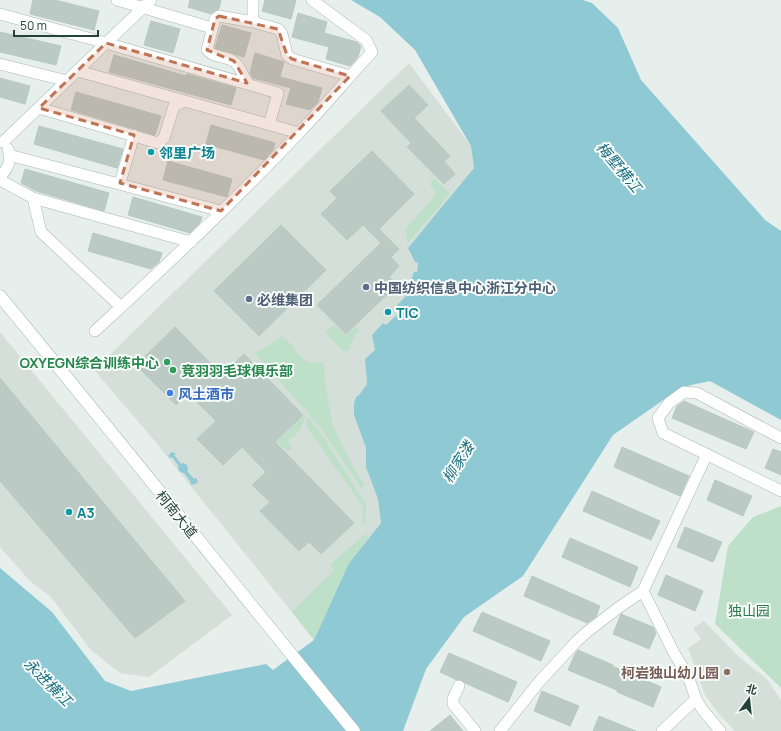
<svg xmlns="http://www.w3.org/2000/svg" width="781" height="731" viewBox="0 0 781 731" font-family="Manrope,'Noto Sans SC',sans-serif">
  <style>
    .built { fill: #d4dfda }
    .green { fill: #bfe0c8 }
    .water { fill: #8ec9d4 }
    .building { fill: #bbcac4; stroke: #b8c9c2 }
    .lines { fill: none; stroke-linecap: round; stroke-linejoin: round }
    .street-casing { stroke: #a8b8b2; stroke-width: 12 }
    .secondary-casing { stroke: #a4bbb3; stroke-width: 13 }
    .street { stroke: #fff; stroke-width: 11 }
    .secondary { stroke: #fff; stroke-width: 12 }
    .marked { fill: #c07456; fill-opacity: 0.2; stroke: #c07456; stroke-width: 3; stroke-dasharray: 8 5; stroke-linejoin: round }
    .culture-dot { fill: #0f9aa8; stroke: #f7fbf9; stroke-width: 1.5 }
    .service-dot { fill: #5c6f8a; stroke: #f7fbf9; stroke-width: 1.5 }
    .leisure-dot { fill: #2e9e5b; stroke: #f7fbf9; stroke-width: 1.5 }
    .shop-dot { fill: #3f7fe0; stroke: #f7fbf9; stroke-width: 1.5 }
    .education-dot { fill: #8d6e63; stroke: #f7fbf9; stroke-width: 1.5 }
    .labels { text-anchor: middle; dominant-baseline: central; stroke-width: 4; stroke-linejoin: round; paint-order: stroke }
    .culture-label { font-size: 14px; font-weight: bold; fill: #0d838f; stroke: #f7fbf9; text-anchor: start }
    .service-label { font-size: 14px; font-weight: bold; fill: #4e5e75; stroke: #f7fbf9; text-anchor: start }
    .leisure-label { font-size: 14px; font-weight: bold; fill: #27864d; stroke: #f7fbf9; text-anchor: end }
    .shop-label { font-size: 14px; font-weight: bold; fill: #366cbe; stroke: #f7fbf9; text-anchor: start }
    .street-label { font-size: 14px; fill: #24423a; stroke: #f7fbf9 }
    .park-label { font-size: 14px; fill: #2d7a4b; stroke: #f7fbf9 }
    .education-label { font-size: 14px; font-weight: bold; fill: #785e54; stroke: #f7fbf9; text-anchor: end }
    .water-label { font-size: 15px; font-style: italic; fill: #1c6f80; stroke: #f7fbf9 }
  </style>
  <rect width="100%" height="100%" fill="#e6efeb"/>
  <path class="built" d="M 409,63 L 471,146 L 474,168 L 408,248 L 415,262 L 418,263 L 417,273 L 414,273 L 405,297 L 397,305 L 401,311 L 386,326 L 383,323 L 375,350 L 365,359 L 367,384 L 360,395 L 354,415 L 366,448 L 378,499 L 381,523 L 349,563 L 314,640 L 153,439 L 94,370 Z
    M 0,332 L 232,615 L 149,677 L 120,673 L 91,650 L 51,597 L 30,581 L 0,547 Z
    M 704,621 L 740,658 L 767,679 L 781,700 L 781,731 L 735,731 L 719,714 L 705,695 L 688,648 L 701,639 L 693,628 Z"/>
  <path class="green" d="M 434,178 L 450,194 L 407,244 L 406,228 L 433,198 L 435,192 L 430,185 Z
    M 334,324 L 346,336 L 355,327 L 360,330 C 354,335 350,343 349,350 L 344,351 L 325,333 Z
    M 282,336 C 285,339 289,342 292,345 C 300,357 305,365 322,362 L 324,364 L 325,382 L 333,427 L 357,474 L 365,485 L 361,488 L 325,434 L 306,411 L 307,410 L 304,407 L 303,408 L 255,353 L 271,344 Z
    M 305,414 C 305,423 298,437 289,439 L 288,442 L 292,448 L 288,452 L 277,442 Z
    M 307,416 L 323,436 L 366,505 L 365,524 L 362,522 L 364,508 L 306,426 Z
    M 781,506 L 781,688 L 715,624 L 728,546 L 753,517 Z
    M 365,534 L 369,537 L 349,563 L 314,640 L 292,612 L 334,570 L 330,565 Z"/>
  <path class="water" d="M 351,0 L 583,0 L 592,3 L 618,28 L 641,80 L 765,220 L 781,231 L 781,420 L 710,381 L 682,387 L 613,435 L 523,576 L 464,617 L 426,669 L 403,731 L 0,731 L 0,568 L 52,612 L 105,681 L 131,691 L 266,664 L 273,670 L 314,640 L 349,563 L 381,523 L 378,499 L 366,467 L 366,448 L 354,415 L 354,404 L 356,397 L 360,394 L 367,384 L 365,359 L 375,350 L 372,335 L 383,323 L 386,325 L 401,311 L 397,305 L 405,297 L 414,272 L 417,272 L 418,263 L 415,262 L 408,248 L 474,168 L 471,146 L 415,50 L 380,17 Z
    M 173,452 L 176,454 L 174,455 L 181,464 L 183,463 L 187,465 L 188,470 L 187,471 L 194,479 L 196,478 L 198,481 L 196,484 L 193,484 L 192,485 L 190,483 L 191,482 L 184,473 L 183,473 L 179,471 L 178,467 L 179,466 L 172,457 L 170,458 L 168,456 L 170,454 L 170,453 Z"/>
  <path class="building" d="M 33,0 L 55,0 L 99,11 L 94,30 L 30,14 Z
    M 190,0 L 221,0 L 219,9 L 211,14 L 188,7 Z
    M 265,0 L 296,0 L 291,19 L 262,11 Z
    M 298,13 L 327,22 L 324,33 L 357,42 L 361,46 L 358,57 L 350,66 L 326,59 L 329,47 L 292,37 Z
    M 151,21 L 180,29 L 173,53 L 144,45 Z
    M 222,25 L 251,33 L 244,57 L 215,48 Z
    M 0,32 L 61,46 L 56,65 L 0,52 Z
    M 255,53 L 284,62 L 280,77 L 322,88 L 318,102 L 310,110 L 286,104 L 291,88 L 253,78 L 251,75 L 250,73 Z
    M 114,55 L 186,76 L 187,74 L 236,88 L 231,105 L 109,72 Z
    M 0,78 L 30,86 L 25,104 L 0,97 Z
    M 409,85 L 428,105 L 414,118 L 450,156 L 444,161 L 455,174 L 444,184 L 407,147 L 411,143 L 381,111 Z
    M 76,92 L 161,116 L 155,135 L 71,110 Z
    M 211,125 L 275,143 L 273,150 L 264,160 L 206,144 Z
    M 39,126 L 123,149 L 117,168 L 34,144 Z
    M 372,151 L 414,194 L 379,229 L 399,249 L 391,257 L 399,266 L 389,277 L 397,285 L 346,334 L 317,305 L 381,243 L 363,225 L 347,240 L 321,214 L 337,198 L 330,191 Z
    M 168,161 L 232,179 L 227,197 L 163,180 Z
    M 25,169 L 109,193 L 104,211 L 36,191 L 21,183 Z
    M 133,197 L 202,217 L 200,223 L 190,233 L 128,215 Z
    M 281,225 L 326,270 L 259,336 L 214,291 Z
    M 93,233 L 162,253 L 159,262 L 151,269 L 88,251 Z
    M 175,327 L 222,375 L 244,354 L 303,415 L 275,442 L 354,523 L 321,554 L 309,542 L 299,551 L 260,511 L 270,502 L 252,485 L 266,472 L 242,447 L 223,465 L 197,439 L 216,421 L 188,393 L 176,405 L 136,365 Z
    M 0,378 L 185,601 L 135,638 L 0,481 Z
    M 684,401 L 754,432 L 746,449 L 672,418 L 677,406 Z
    M 622,447 L 689,476 L 680,496 L 614,467 Z
    M 773,449 L 781,452 L 781,475 L 765,468 Z
    M 715,480 L 752,496 L 743,516 L 707,500 Z
    M 592,491 L 660,521 L 651,540 L 583,511 Z
    M 685,527 L 722,542 L 713,562 L 677,547 Z
    M 570,538 L 638,567 L 630,587 L 562,557 Z
    M 666,575 L 703,591 L 695,611 L 658,595 Z
    M 532,576 L 600,606 L 596,617 L 587,623 L 524,596 Z
    M 482,612 L 550,641 L 541,661 L 473,631 Z
    M 621,614 L 653,627 L 656,633 L 649,649 L 613,634 Z
    M 578,650 L 613,665 L 612,666 L 661,687 L 653,707 L 617,692 L 617,690 L 568,670 L 575,654 Z
    M 449,653 L 517,682 L 508,702 L 465,683 L 462,680 L 457,680 L 440,672 Z
    M 542,691 L 579,706 L 570,726 L 534,711 Z
    M 450,715 L 463,731 L 430,731 Z
    M 599,716 L 636,731 L 593,731 Z"/>
  <g class="lines">
    <defs>
      <path id="street" d="M 117,0 L 212,28
        M 253,0 L 253,22 L 278,29 L 282,34 L 287,55 L 292,59 L 350,76
        M 0,14 L 106,43 L 278,93 L 269,125
        M 0,64 L 67,81
        M 78,71 L 299,133
        M 249,84 C 242,78 242,66 233,61 C 225,56 214,58 207,50 L 215,19 L 219,16 L 253,22
        M 39,108 L 158,143 L 164,138 L 174,106 L 184,101
        M 3,142 L 151,0
        M 9,155 L 221,211
        M 0,176 C 9,169 11,159 8,149
        M 0,180 L 33,198 L 191,242
        M 120,183 L 134,135
        M 33,198 L 41,232 L 121,307
        M 95,331 C 165,267 234,202 299,133 C 324,107 347,79 372,52 L 366,40 L 312,0
        M 781,438 L 697,393 L 684,392 L 669,403 L 658,418 L 663,433 L 781,491
        M 643,591 L 674,653 L 688,676 L 696,699 L 702,709 L 720,731
        M 459,686 L 453,699 L 453,704 L 475,731
        M 500,731 L 539,682 L 577,641 L 587,632 L 618,608 L 643,591 L 707,454
        M 662,731 L 696,699"/>
      <path id="secondary" d="M 0,296 C 119,440 235,586 354,731"/>
    </defs>
    <use href="#street" class="street-casing"/>
    <use href="#secondary" class="secondary-casing"/>
    <use href="#street" class="street"/>
    <use href="#secondary" class="secondary"/>
  </g>
  <path class="marked" d="M 219,16 L 278,29 L 287,55 L 292,59 L 350,76 L 221,211 L 120,183 L 134,135 L 39,108 L 106,43 L 247,83 L 234,61 L 207,50 L 215,19 Z"/>
  <g class="culture-dot">
    <circle cx="151" cy="152" r="4"/>
    <circle cx="388" cy="312" r="4"/>
    <circle cx="69" cy="512" r="4"/>
  </g>
  <g class="service-dot">
    <circle cx="366" cy="287" r="4"/>
    <circle cx="249" cy="299" r="4"/>
  </g>
  <g class="leisure-dot">
    <circle cx="167" cy="362" r="4"/>
    <circle cx="173" cy="370" r="4"/>
  </g>
  <circle class="shop-dot" cx="170" cy="393" r="4"/>
  <circle class="education-dot" cx="727" cy="672" r="4"/>
  <g class="labels">
    <g class="culture-label">
      <text x="159" y="152">邻里广场</text>
      <text x="396" y="312">TIC</text>
      <text x="77" y="512">A3</text>
    </g>
    <g class="service-label">
      <text x="374" y="287">中国纺织信息中心浙江分中心</text>
      <text x="257" y="299">必维集团</text>
    </g>
    <g class="leisure-label">
      <text x="159" y="362">OXYEGN综合训练中心</text>
      <text x="181" y="370" text-anchor="start">竞羽羽毛球俱乐部</text>
    </g>
    <g class="shop-label">
      <text x="178" y="393">风土酒市</text>
    </g>
    <g class="street-label">
      <text transform="translate(177 514) rotate(51)">柯南大道</text>
    </g>
    <g class="park-label">
      <text x="749" y="610">独山园</text>
    </g>
    <g class="education-label">
      <text x="719" y="672">柯岩独山幼儿园</text>
    </g>
    <g class="water-label">
      <text transform="translate(619 167) rotate(50)">梅墅横江</text>
      <text transform="translate(458 462) rotate(-58)">柳家溇</text>
      <text transform="translate(48 682) rotate(45)">永进横江</text>
    </g>
  </g>
  <g transform="translate(749 699) rotate(15)" stroke="#f7fbf9" stroke-width="3" paint-order="stroke">
  <path d="M0-3L7 15L0 10L-7 15Z" fill="#24423a"/>
  <text y="-6" font-size="11" font-weight="bold" text-anchor="middle" fill="#24423a">北</text>
  </g>
  <path d="M14 30v6h84v-6" fill="none" stroke="#24423a" stroke-width="2"/>
  <text x="20" y="30" font-size="12" fill="#24423a" stroke="#f7fbf9" stroke-width="3" paint-order="stroke">50 m</text>
</svg>
